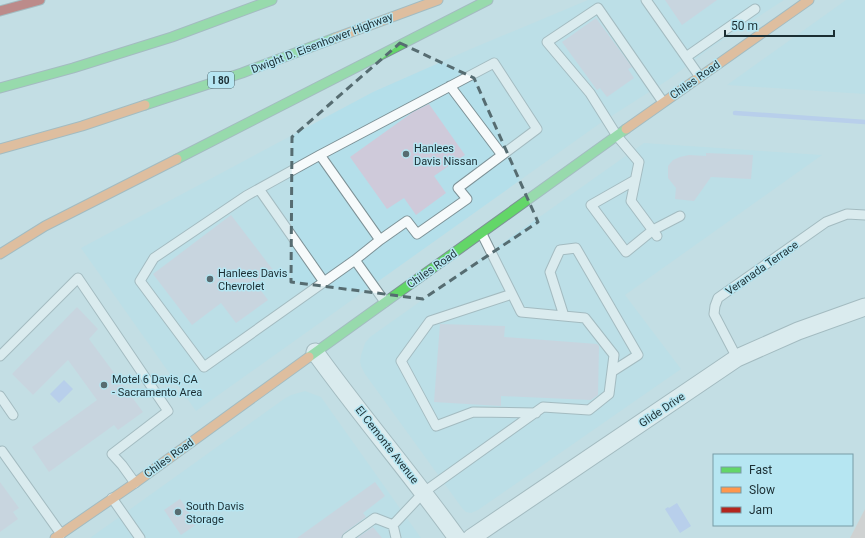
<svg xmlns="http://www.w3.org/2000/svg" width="865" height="538" viewBox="0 0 865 538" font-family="Roboto,sans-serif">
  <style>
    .built { fill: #b4dfea }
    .green { fill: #dec4bc }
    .water { fill: #aabcf3 }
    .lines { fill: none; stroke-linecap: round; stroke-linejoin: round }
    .stream { stroke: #aabcf3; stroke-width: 4.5 }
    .building { fill: #cfcada }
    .lane-casing { stroke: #7d9196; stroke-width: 11 }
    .street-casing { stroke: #7d9196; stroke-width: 19 }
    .fast-casing { stroke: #7d9196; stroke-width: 11 }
    .slow-casing { stroke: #7d9196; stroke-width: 11 }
    .jam-casing { stroke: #7d9196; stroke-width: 11 }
    .lane { stroke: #f6fafb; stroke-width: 9 }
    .street { stroke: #f6fafb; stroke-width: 17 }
    .fast { stroke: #63d668; stroke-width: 9 }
    .slow { stroke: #ff974d; stroke-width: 9 }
    .jam { stroke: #b3261e; stroke-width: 9 }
    .marked { fill: none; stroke: #566c71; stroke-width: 3; stroke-dasharray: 8 5; stroke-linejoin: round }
    .poi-dot { fill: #566c71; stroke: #b6e6f2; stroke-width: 1.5 }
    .labels { text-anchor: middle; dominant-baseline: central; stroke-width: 3; stroke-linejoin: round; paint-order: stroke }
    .shield { fill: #b6e6f2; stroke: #4a656c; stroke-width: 1 }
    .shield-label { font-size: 10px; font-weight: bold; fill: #1b2e33 }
    .street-label { font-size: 11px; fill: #1b2e33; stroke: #b6e6f2 }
    .poi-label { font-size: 11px; fill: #1b2e33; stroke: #b6e6f2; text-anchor: start }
  </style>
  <rect width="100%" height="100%" fill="#c3dee4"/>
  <path class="built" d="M 588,0 L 784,0 L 712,47 L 668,80 L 599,124 L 196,411 L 81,248 L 373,92 L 473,48 Z
    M 846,0 L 865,0 L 865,94 L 727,85 Z
    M 644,143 L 822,155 L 625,295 L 681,369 L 478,510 L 471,513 L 466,512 L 462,508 L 365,374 L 361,366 L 360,361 L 361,355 L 365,343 L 370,337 Z
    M 305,391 L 321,397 L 421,538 L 90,538 L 284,399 L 291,395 Z"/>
  <path class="green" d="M 865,509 L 865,538 L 850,538 Z"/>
  <path class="water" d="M 64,380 L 73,389 L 59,403 L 50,394 Z
    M 677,503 L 691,526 L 680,533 L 665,509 L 668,507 L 669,508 Z"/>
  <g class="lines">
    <path class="stream" d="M 735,113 L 865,122"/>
  </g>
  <path class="building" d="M 665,0 L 717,0 L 682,25 Z
    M 596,18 L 632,67 L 628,69 L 634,78 L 607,97 L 600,88 L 597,90 L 562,42 Z
    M 429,104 L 465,155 L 434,176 L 446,193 L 416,215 L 404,198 L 387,209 L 350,157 L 413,112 Z
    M 706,153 L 753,155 L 751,179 L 711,177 L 694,201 L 675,199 L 676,188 L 668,178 L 668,166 L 673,160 L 680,157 L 689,155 L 706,156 Z
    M 231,215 L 273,270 L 255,283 L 268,300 L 236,323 L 221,303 L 192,325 L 153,274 Z
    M 77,307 L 98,329 L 89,339 L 143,412 L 118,430 L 114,425 L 49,472 L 32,447 L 97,400 L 68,360 L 33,395 L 12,374 Z
    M 440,324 L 505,326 L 504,337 L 597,344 L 599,346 L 598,395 L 591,400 L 501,396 L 501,406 L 434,402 Z
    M 0,482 L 19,508 L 13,512 L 18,519 L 0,532 Z
    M 375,482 L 385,496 L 363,513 L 366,517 L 344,533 L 341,538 L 297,538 Z
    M 180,499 L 197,524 L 181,535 L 164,510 Z
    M 373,527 L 382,538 L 357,538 Z"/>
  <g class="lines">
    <defs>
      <path id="lane" d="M 646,0 L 700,77
        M 686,57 L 755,9
        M 450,86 L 502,155
        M 320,155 L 494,63 L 537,129 L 458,188 L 467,199 L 417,234 L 407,221 L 380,240 L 320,155 L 246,196 L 154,258 L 140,281 L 204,367 L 355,260 L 385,302
        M 635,180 L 591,205 L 626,252 L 653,230 L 680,216
        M 259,189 L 324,282
        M 657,236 L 631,201 L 639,162 L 617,136 L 590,93 L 547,42 L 598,8 L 663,102
        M 355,260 L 380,240
        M 512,294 L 430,321 L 401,361 L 436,426 L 473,412 L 536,413
        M 564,316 L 550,272 L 560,250 L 576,248 L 638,355 L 613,371
        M 0,356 L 78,278 L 168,411 L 112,454 L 122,465 L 135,483
        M 737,358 L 714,314 L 715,306 L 718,298 L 826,222 L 847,214 L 865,215
        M 0,396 L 13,415
        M 2,451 L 61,534
        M 112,498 L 140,538
        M 347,538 L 375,518 L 393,525
        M 396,538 L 393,525 L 424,492 L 543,407 L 589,410 L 609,394 L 614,355 L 585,318 L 521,312 L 482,234"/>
      <path id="street" d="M 315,352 C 361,416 412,475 457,538
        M 471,538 L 737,358 L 798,331 L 865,307"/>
      <path id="fast" d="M 0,88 L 73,68 L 172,37 L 272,0
        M 145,105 L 242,73 L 335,38
        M 177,159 L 488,0
        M 309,357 L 626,129"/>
      <path id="slow" d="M 335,38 L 438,0
        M 626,129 L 809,0
        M 0,149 L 82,126 L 145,105
        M 0,254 L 45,226 L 177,159
        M 55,538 L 135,483 L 309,357"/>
      <path id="jam" d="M 0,11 L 40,0"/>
    </defs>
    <use href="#lane" class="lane-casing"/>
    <use href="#street" class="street-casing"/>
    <use href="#fast" class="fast-casing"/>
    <use href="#slow" class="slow-casing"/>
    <use href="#jam" class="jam-casing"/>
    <use href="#lane" class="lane"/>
    <use href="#street" class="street"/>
    <use href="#fast" class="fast"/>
    <use href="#slow" class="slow"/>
    <use href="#jam" class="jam"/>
  </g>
  <path d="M0 0H865V538H0ZM 400,43 L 474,78 L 538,222 L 423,299 L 291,282 L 292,137 Z" fill="#c3dee4" fill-opacity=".55" fill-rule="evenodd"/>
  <path class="marked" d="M 400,43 L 474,78 L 538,222 L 423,299 L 291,282 L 292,137 Z"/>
  <g class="poi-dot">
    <circle cx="406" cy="154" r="4"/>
    <circle cx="210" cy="279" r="4"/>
    <circle cx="104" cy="385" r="4"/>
    <circle cx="178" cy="512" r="4"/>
  </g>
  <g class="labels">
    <rect class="shield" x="208" y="72" width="26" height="16" rx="3"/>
    <g class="shield-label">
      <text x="221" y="80">I 80</text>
    </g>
    <g class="street-label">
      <text transform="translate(322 43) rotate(-21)">Dwight D. Eisenhower Highway</text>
      <text transform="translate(695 80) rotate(-35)">Chiles Road</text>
      <text transform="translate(762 268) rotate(-35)">Veranada Terrace</text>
      <text transform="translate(432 269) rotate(-35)">Chiles Road</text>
      <text transform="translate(662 410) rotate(-34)">Glide Drive</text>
      <text transform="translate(387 445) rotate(52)">El Cemonte Avenue</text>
      <text transform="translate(169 458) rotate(-36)">Chiles Road</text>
    </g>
    <g class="poi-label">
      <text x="414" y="148">Hanlees<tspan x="414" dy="13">Davis Nissan</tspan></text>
      <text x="218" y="273">Hanlees Davis<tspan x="218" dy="13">Chevrolet</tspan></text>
      <text x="112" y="379">Motel 6 Davis, CA<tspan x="112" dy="13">- Sacramento Area</tspan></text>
      <text x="186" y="506">South Davis<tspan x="186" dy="13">Storage</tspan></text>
    </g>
  </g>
  <rect x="713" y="454" width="140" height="72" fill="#b6e6f2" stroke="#789ca6"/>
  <rect x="721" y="467" width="20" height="6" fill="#63d668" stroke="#789ca6"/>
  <text x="749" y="474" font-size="12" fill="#1b2e33">Fast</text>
  <rect x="721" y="487" width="20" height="6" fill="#ff974d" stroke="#789ca6"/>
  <text x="749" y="494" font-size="12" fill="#1b2e33">Slow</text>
  <rect x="721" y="507" width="20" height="6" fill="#b3261e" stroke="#789ca6"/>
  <text x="749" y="514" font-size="12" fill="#1b2e33">Jam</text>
  <path d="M725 30v6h109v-6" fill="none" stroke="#1b2e33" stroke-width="2"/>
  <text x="731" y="30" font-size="12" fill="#1b2e33" stroke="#b6e6f2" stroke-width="3" paint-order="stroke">50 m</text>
</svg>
